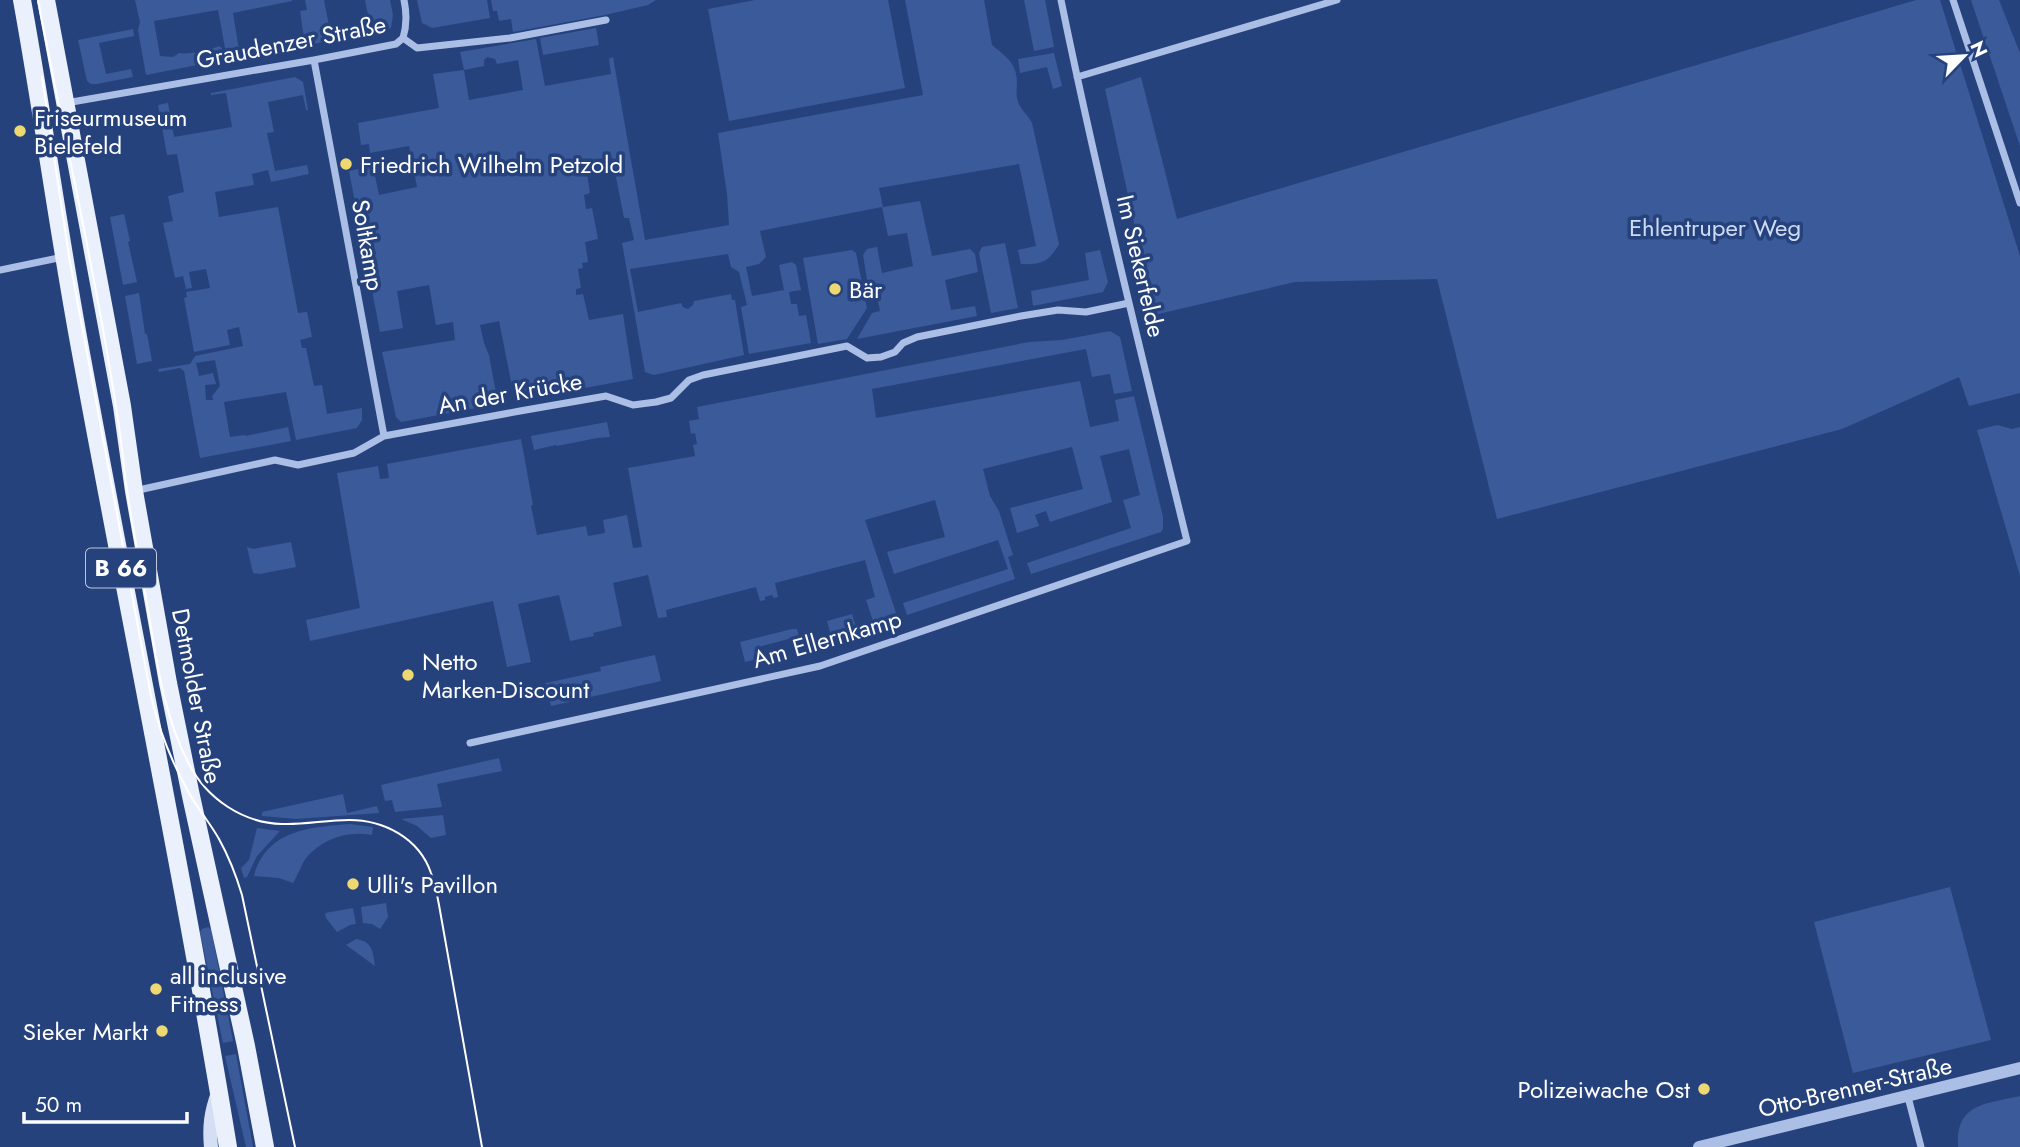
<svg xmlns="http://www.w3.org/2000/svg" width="2020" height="1147" viewBox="0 0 2020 1147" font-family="Jost,sans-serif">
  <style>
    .green { fill: #3a5a9a; fill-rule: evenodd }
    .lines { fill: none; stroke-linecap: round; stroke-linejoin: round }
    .minor { stroke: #abbee5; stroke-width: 7 }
    .tertiary { stroke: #abbee5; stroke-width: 12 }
    .secondary { stroke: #d4dff5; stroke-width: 14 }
    .primary { stroke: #ebf0fd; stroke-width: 18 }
    .tram { stroke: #fff; stroke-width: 2 }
    .poi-dot { fill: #edd871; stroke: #26427d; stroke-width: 2.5 }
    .labels { text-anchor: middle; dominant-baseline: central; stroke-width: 7; stroke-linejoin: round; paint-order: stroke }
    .shield { fill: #26427d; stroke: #bec6d8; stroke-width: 2 }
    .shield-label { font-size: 23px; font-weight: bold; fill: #fff }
    .street-label { font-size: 24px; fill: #fff; stroke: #26427d }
    .poi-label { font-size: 24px; fill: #fff; stroke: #26427d; text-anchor: start }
    .park-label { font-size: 24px; fill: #cedbf4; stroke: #26427d }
  </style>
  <rect width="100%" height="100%" fill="#26427d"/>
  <path class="green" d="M 135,0 L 292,0 L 292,1 L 233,13 L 240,56 L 227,59 L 218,10 L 154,21 L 160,56 L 173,57 L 179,53 C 187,55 211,50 219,46 L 222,48 L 223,60 L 146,75 L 138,30 L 140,22 Z
    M 305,0 L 324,0 L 332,41 L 305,45 L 300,11 L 307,10 Z
    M 365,0 L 390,0 L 393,15 L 391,28 L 384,31 L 343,39 L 342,31 L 370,25 Z
    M 417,0 L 487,0 L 490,18 L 432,28 L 422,23 Z
    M 491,0 L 656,0 L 648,5 L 605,15 L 513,32 L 511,19 L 499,21 L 497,11 L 493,11 Z
    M 755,0 L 888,0 L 905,88 L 729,121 L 708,9 Z
    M 905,0 L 984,0 L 992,45 C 1005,56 1017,63 1017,82 C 1017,90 1015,96 1019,104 C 1022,111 1028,115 1032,123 L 1059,244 C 1049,262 1041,265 1021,264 L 1018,250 L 1036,246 L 1019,164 L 879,188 L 883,207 L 920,201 L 932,256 L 970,249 L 975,254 L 978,272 L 945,280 L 951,310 L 975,306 L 977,316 L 857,339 L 872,313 L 880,311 L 876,292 L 869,293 L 863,255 L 867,249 L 877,247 L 882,273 L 913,266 L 907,233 L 888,236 L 882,207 L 760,231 L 766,257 L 759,264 L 746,267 L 752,296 L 784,290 L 779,265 L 792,262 L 796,265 L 801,290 L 789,292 L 791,304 L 797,304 L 799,316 L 806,315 L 811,343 L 749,354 L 741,307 L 747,305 L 739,272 L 731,267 L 728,254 L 630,269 L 638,312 L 681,303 L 683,307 L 688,309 L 693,305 L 694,301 L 731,294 L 732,300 L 735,300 L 744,355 L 654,375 L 645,372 L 622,243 L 634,240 L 629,218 L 624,218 L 612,157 L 585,161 L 590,193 L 584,195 L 586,209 L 592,208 L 598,239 L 585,242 L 588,262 L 582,263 L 583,268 L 578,269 L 581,288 L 576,289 L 576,295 L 583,294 L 589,320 L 623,314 L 633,379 L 515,401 L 499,321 L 480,325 L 484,343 L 489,355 L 498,404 L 401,422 L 396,417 L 382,352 L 455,340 L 453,322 L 436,325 L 429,285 L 397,291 L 403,328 L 380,332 L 349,171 L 373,166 L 379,195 L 417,187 L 409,146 L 370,153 L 369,144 L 361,145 L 358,123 L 439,108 L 433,74 L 464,70 L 460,52 L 536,39 L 545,86 L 611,74 L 609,59 L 613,57 L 645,240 L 729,225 L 727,194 L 718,133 L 923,95 ZM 487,57 L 495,59 L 497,64 L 518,60 L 523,90 L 469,100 L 464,70 L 484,66 L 484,60 Z
    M 1024,0 L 1045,0 L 1054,47 L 1034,51 Z
    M 1916,0 L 1940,0 L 2020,256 L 2020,393 L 1969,406 L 1959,377 L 1842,429 L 1497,519 L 1437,279 L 1295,282 L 1154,315 L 1105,89 L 1141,77 L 1177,219 Z
    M 1971,0 L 1999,0 L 2020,53 L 2020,146 Z
    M 596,28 L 599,45 L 543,55 L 540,38 Z
    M 133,29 L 134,36 L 99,43 L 106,74 L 131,69 L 133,77 L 97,84 L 91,84 L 87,81 L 78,40 Z
    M 1054,53 L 1062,86 L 1053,89 L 1047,67 L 1020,73 L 1018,59 Z
    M 295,77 L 303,82 L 308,110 L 306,110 L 303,95 L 268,102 L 274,132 L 267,133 L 275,171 L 307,165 L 309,174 L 271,182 L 268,170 L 252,174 L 254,185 L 215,192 L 219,217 L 278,207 L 298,313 L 307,312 L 312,337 L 300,340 L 302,348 L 306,348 L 314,386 L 322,385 L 327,414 L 362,408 L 362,420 L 357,428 L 296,440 L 286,392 L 224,402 L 230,437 L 245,435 L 246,436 L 288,427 L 291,441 L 200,458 L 184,371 L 180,368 L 159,372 L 158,369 L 190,364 L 195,356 L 243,346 L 239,327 L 227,330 L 230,345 L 194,352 L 184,298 L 187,297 L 186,292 L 210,288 L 206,269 L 189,272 L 192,288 L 186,289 L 183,276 L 175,278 L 163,223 L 173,221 L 168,196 L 184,192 L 177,154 L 167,155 L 158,105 L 168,103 L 174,137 L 232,127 L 226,93 L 211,95 L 211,93 ZM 215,360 L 220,386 L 212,396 L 213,400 L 206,400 L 205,385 L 216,384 L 213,373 L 199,376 L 196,363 Z
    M 124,214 L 130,241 L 128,242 L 137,282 L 123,285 L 110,217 Z
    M 1005,243 L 1018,308 L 991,313 L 979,253 L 982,247 Z
    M 852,250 L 856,253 L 867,308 L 847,339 L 818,344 L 803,258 Z
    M 1100,250 L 1108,282 L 1103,292 L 1033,306 L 1031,291 L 1089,280 L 1085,253 Z
    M 139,293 L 145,334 L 147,334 L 152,361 L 137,364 L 125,296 Z
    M 1110,331 L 1120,337 L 1132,391 L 1114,394 L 1110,374 L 1092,377 L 1086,349 L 872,389 L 876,418 L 1080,381 L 1090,427 L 1119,421 L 1115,400 L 1134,396 L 1163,517 L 1163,529 L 1161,532 L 1031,574 L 1027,563 L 1131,528 L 1123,500 L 1140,495 L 1129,449 L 1100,456 L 1112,502 L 1050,522 L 1046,511 L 1035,515 L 1039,526 L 1017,533 L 1010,508 L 1083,489 L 1072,447 L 983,469 L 990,496 L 999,511 L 1013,555 L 1008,557 L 1015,579 L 907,615 L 903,603 L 1008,569 L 998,540 L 894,574 L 887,552 L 945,537 L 935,500 L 865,520 L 898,619 L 875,627 L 866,600 L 875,597 L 865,560 L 775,583 L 778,597 L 774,598 L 772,595 L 765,597 L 765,600 L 760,601 L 756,587 L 666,610 L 667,617 L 658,618 L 648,575 L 613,583 L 622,626 L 593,633 L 594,636 L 570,641 L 559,595 L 518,604 L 531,662 L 507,667 L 493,601 L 310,641 L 306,620 L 360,608 L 337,473 L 378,466 L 380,479 L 389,478 L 387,464 L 521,439 L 533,505 L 531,506 L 537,535 L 586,526 L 588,536 L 605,533 L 603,520 L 627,515 L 633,548 L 642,547 L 628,468 L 695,456 L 693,445 L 697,444 L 695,433 L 691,434 L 689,421 L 699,419 L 697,407 L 1029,342 L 1062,340 Z
    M 607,422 L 610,437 L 597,438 L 557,446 L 556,445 L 534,450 L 531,436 Z
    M 1997,425 L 2012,429 L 2020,427 L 2020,576 L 1977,430 Z
    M 291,542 L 296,567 L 260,574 L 253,573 L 247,547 L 253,549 Z
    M 852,614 L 857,631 L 832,640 L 827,621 Z
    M 792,629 L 797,629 L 802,648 L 795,650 L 792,638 L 755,648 L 758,659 L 745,662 L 740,642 Z
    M 655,655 L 661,681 L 551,706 L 546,683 L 601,671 L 600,667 Z
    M 499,758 L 502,771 L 437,784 L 442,807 L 395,812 L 392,800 L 385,801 L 381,785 Z
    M 343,794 L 347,813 L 377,806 L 379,813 L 296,819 L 262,816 L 262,812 Z
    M 443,815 L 446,835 L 431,838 L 417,826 L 401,819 Z
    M 350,824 L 373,827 L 372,835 C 348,830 322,839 306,858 C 301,865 298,875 293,883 L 279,878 L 254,876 C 266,830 310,827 350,824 Z
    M 257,828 L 280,831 L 257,856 L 247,877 L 244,878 L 241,868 L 249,860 Z
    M 1950,887 L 1991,1040 L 1853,1073 L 1814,922 Z
    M 386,903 L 388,917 L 380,929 L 372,924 L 363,923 L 361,907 Z
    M 353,908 L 356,924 L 350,925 L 337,932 L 326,918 L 325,913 Z
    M 208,927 L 211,929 L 233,1041 L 223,1043 L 200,932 L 202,929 Z
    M 356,939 C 372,941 373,952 375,966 L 346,945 Z
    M 236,1054 L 253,1147 L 246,1147 L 225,1056 Z
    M 2020,1096 L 2020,1147 L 1958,1147 C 1955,1103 1986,1104 2020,1096 Z"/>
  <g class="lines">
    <path class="minor" d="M 1953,0 L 2020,203
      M 403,38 C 407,25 407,14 404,0
      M 314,60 L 384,436
      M 1077,77 L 1337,0
      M 66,103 L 314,60 L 396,44 L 403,38 L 417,48 L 510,38 L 606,20
      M 0,270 L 63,257
      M 134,491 L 275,460 L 298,465 L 354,453 L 384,436 L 520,411 L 606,396 L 633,405 L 656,402 L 671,398 L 689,380 L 703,375 L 847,346 L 867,358 L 881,357 L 895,352 L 903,343 L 917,337 L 1021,316 L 1058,310 L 1086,312 L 1129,303
      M 470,743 L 820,666 L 1187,541 C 1143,361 1098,181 1061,0
      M 1908,1097 L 1921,1147"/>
    <path class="tertiary" d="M 1699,1147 L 2020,1068"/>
    <path class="secondary" d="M 211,1147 C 209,1127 211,1112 218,1093"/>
    <path class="primary" d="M 22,0 C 44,121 60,243 83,364 C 131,625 185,885 228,1147
      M 46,0 L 122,406 L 134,491 L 168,683 L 191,796 L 246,1046 L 265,1147"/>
    <path class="tram" d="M 38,0 C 64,136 95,271 116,407 C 121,435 123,462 127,490 C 133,532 142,573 149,615 C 157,665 165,719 189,764 C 207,799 243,823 282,824 C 304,825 326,820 349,820 C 384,820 419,838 431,873 C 435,883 437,894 439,905 L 482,1147
      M 42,77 L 69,256 L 151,696 C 159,730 172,763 189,793 C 198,809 210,823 219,839 C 229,857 236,875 242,895 L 295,1147"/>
  </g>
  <g class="poi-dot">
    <circle cx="20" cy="131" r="7"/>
    <circle cx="346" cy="164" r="7"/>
    <circle cx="835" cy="289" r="7"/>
    <circle cx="408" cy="675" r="7"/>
    <circle cx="353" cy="884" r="7"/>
    <circle cx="156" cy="989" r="7"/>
    <circle cx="162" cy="1031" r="7"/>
    <circle cx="1704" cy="1089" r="7"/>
  </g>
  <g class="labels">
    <rect class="shield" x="86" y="548.5" width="70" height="39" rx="5"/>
    <g class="shield-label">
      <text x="121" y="568">B 66</text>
    </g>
    <g class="street-label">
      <text transform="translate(291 42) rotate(-11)">Graudenzer Straße</text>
      <text transform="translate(368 245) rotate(80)">Soltkamp</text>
      <text transform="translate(1141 266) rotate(77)">Im Siekerfelde</text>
      <text transform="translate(510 393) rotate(-10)">An der Krücke</text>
      <text transform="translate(827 639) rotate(-16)">Am Ellernkamp</text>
      <text transform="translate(197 696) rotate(79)">Detmolder Straße</text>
      <text transform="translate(1855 1087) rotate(-13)">Otto-Brenner-Straße</text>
    </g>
    <g class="poi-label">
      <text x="34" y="117">Friseurmuseum<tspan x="34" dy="28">Bielefeld</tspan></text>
      <text x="360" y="164">Friedrich Wilhelm Petzold</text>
      <text x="849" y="289">Bär</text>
      <text x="422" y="661">Netto<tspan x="422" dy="28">Marken-Discount</tspan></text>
      <text x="367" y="884">Ulli's Pavillon</text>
      <text x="170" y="975">all inclusive<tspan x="170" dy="28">Fitness</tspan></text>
      <text x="148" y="1031" text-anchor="end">Sieker Markt</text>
      <text x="1690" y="1089" text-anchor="end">Polizeiwache Ost</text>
    </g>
    <g class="park-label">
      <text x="1715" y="227">Ehlentruper Weg</text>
    </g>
  </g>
  <g transform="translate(1964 56) rotate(65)" stroke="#26427d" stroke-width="5" paint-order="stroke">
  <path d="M0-5L12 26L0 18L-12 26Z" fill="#ffffff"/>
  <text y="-10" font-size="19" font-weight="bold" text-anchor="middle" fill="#ffffff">N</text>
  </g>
  <path d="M24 1112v10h163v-10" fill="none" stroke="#ffffff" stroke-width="3.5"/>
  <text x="35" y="1112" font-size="21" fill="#ffffff" stroke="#26427d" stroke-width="5" paint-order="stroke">50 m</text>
</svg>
